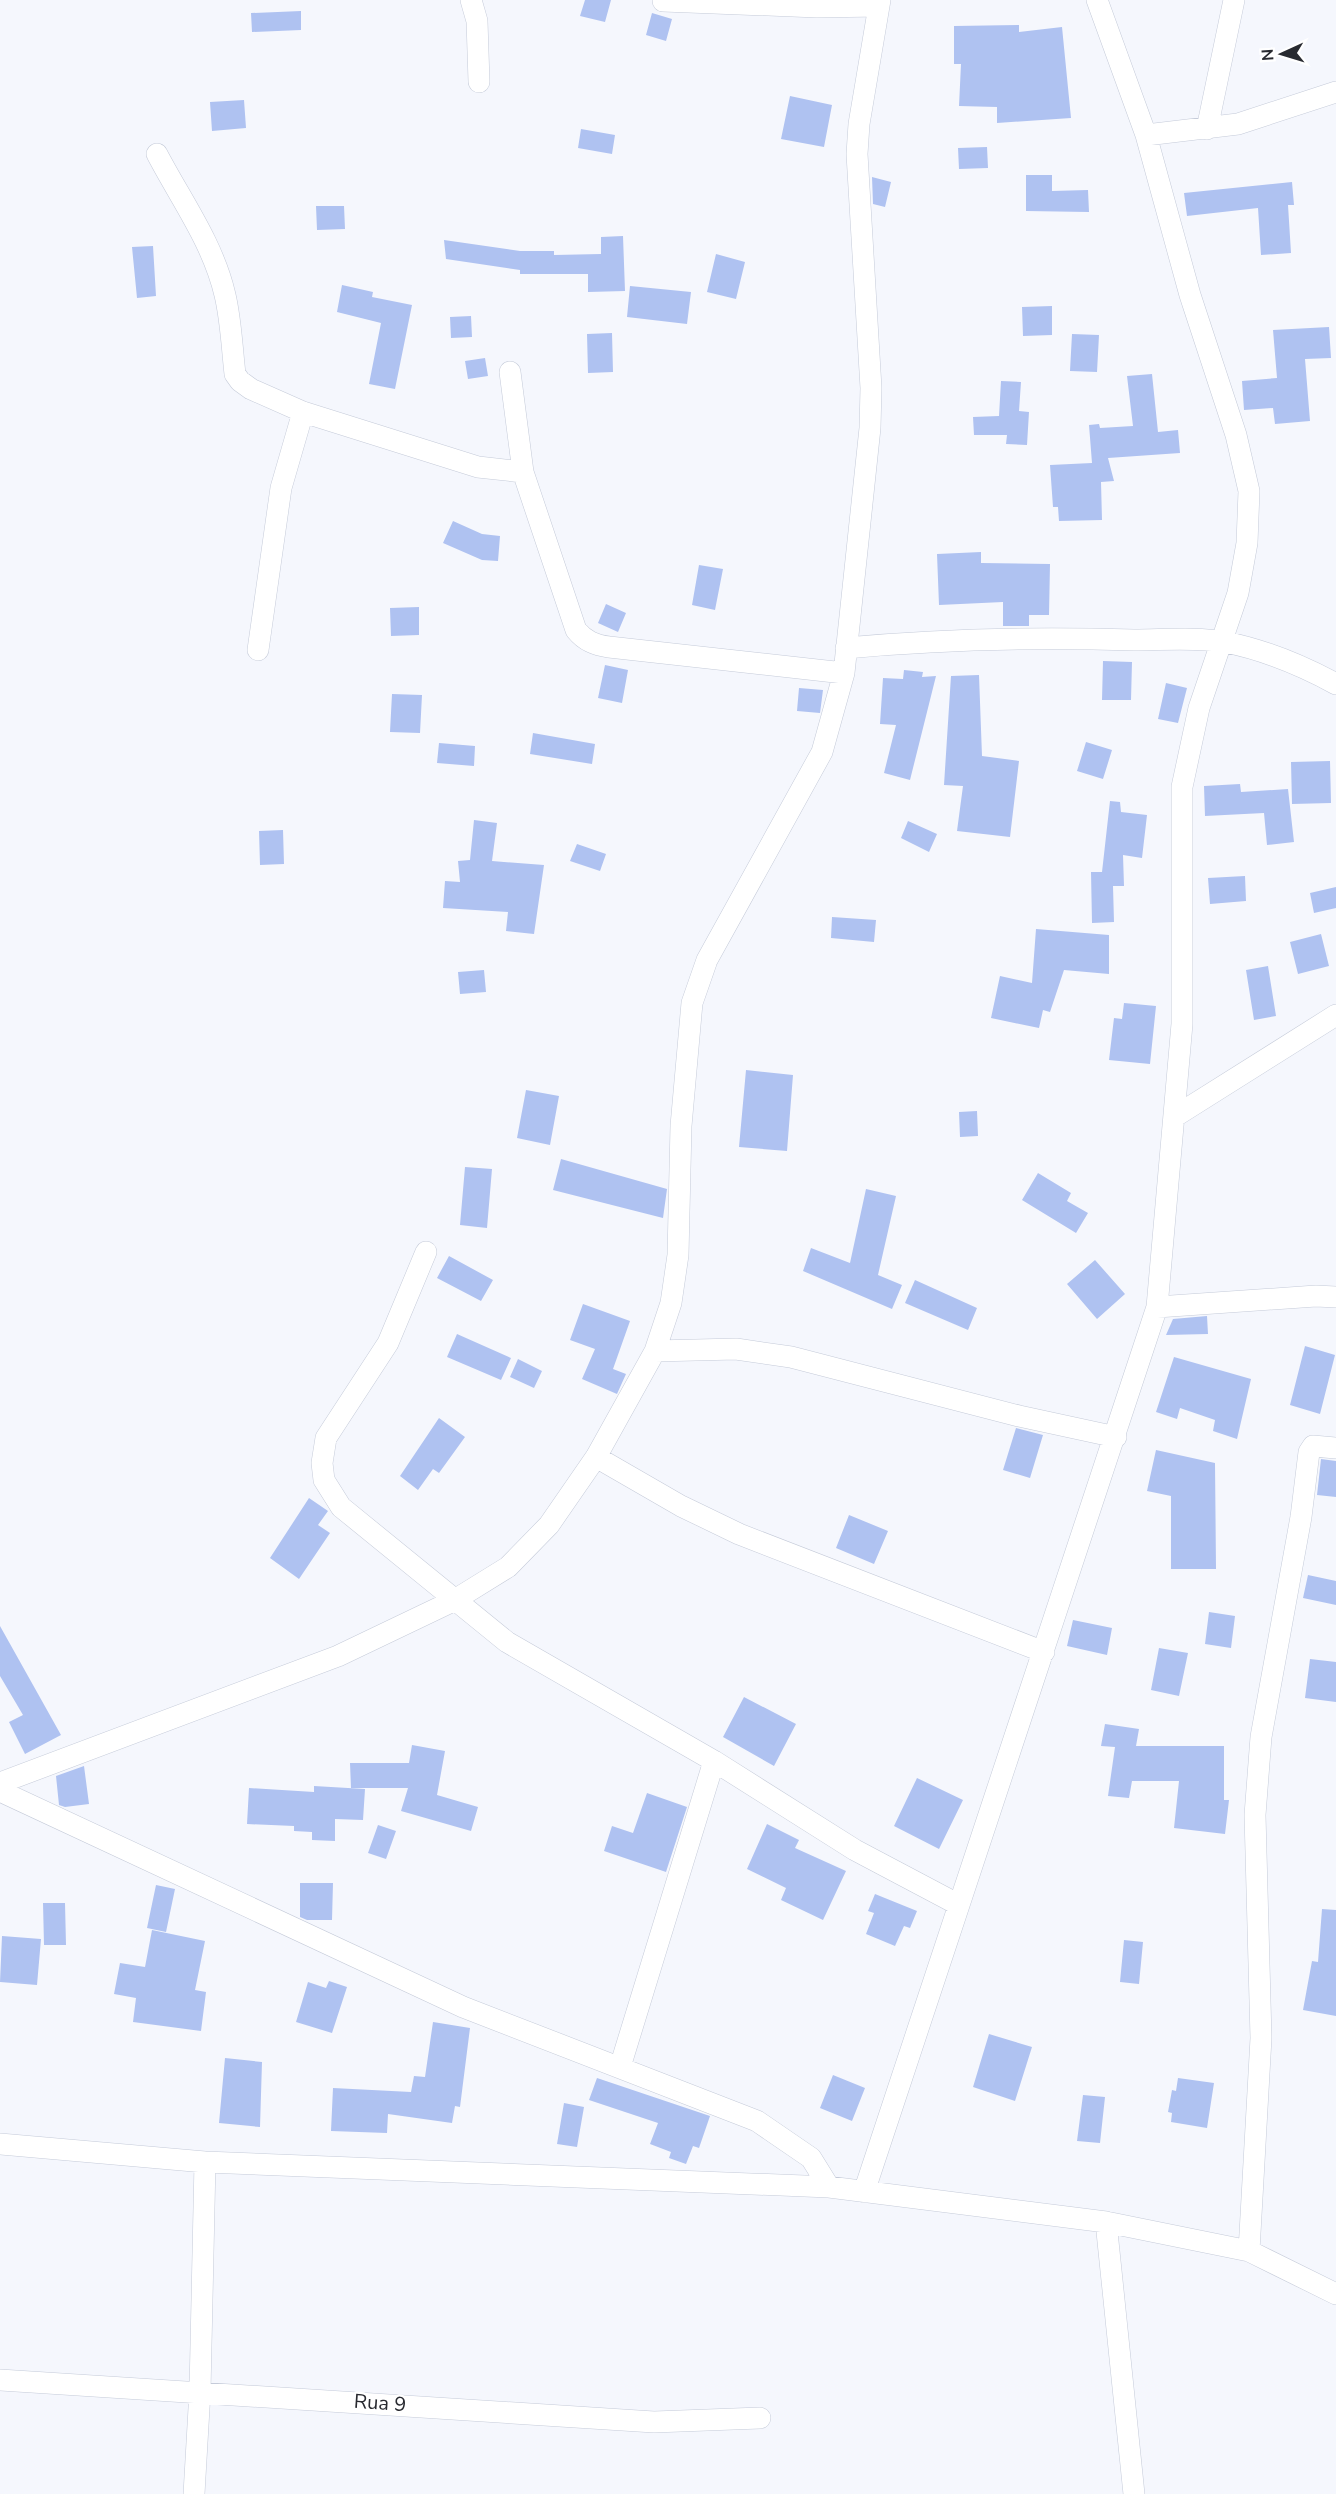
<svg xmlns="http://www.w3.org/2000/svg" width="1336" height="2494" viewBox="0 0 1336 2494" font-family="'Nunito Sans',sans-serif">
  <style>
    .building { fill: #afc2f1 }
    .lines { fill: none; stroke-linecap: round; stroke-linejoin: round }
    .minor-casing { stroke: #c5cbd9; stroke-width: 22 }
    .minor { stroke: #fff; stroke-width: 21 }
    .labels { text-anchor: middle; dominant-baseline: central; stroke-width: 4.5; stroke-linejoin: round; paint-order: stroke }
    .street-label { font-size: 20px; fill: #282a30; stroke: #fff }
  </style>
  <rect width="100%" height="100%" fill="#f5f7fd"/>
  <path class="building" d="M 585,0 L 611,0 L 605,22 L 580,16 Z
    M 301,11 L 301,30 L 252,32 L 251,13 Z
    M 652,13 L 672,19 L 666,41 L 646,35 Z
    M 1019,25 L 1019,32 L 1062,27 L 1071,118 L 997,123 L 997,107 L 959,106 L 961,64 L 954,64 L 954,26 Z
    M 790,96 L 832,105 L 824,147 L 781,139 Z
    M 244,100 L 246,128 L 212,131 L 210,102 Z
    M 581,129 L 615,135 L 612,154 L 578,148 Z
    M 987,147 L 988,168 L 959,169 L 958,148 Z
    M 1026,175 L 1052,175 L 1052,191 L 1088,190 L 1089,212 L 1026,211 Z
    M 872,177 L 891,182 L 885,207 L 873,204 Z
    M 1292,182 L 1294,205 L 1288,205 L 1291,253 L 1261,255 L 1258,208 L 1187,216 L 1184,193 Z
    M 316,206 L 344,206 L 345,229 L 317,230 Z
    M 623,236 L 625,291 L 588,292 L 588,274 L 520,274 L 520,270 L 446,259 L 444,240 L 520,251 L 554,251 L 554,255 L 601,254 L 601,237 Z
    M 153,246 L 156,296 L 137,298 L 132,247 Z
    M 716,254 L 745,262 L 736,299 L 707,292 Z
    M 342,285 L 373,292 L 372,297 L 412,305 L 395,389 L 369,384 L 381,323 L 337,312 Z
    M 630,286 L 691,292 L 687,324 L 627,317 Z
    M 1052,306 L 1052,335 L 1023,336 L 1022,307 Z
    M 471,316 L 472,337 L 451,338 L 450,317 Z
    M 1329,327 L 1331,358 L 1305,359 L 1310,421 L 1275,424 L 1273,408 L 1244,410 L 1242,381 L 1277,378 L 1273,330 Z
    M 612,333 L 613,372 L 588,373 L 587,334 Z
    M 1072,334 L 1099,335 L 1097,372 L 1070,371 Z
    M 485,358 L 488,376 L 468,379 L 465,361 Z
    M 1152,374 L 1158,432 L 1178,430 L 1180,453 L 1108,458 L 1114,481 L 1101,482 L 1102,520 L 1059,521 L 1058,507 L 1053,507 L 1050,465 L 1092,463 L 1089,425 L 1099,424 L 1100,428 L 1133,426 L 1127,376 Z
    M 1001,381 L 1021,382 L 1019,411 L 1029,412 L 1027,445 L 1006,444 L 1007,435 L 974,435 L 973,417 L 999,416 Z
    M 453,521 L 482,534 L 500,536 L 498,561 L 482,560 L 443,543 Z
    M 981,552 L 981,563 L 1050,564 L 1049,615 L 1029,615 L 1029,626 L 1003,626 L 1003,602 L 939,605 L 937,554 Z
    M 699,565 L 723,569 L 715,610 L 692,605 Z
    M 606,604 L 626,613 L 618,632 L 598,623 Z
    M 419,607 L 419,635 L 391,636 L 390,608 Z
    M 1103,661 L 1132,662 L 1131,700 L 1102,700 Z
    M 605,665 L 628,670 L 622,703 L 598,698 Z
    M 904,670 L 923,672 L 922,677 L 936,676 L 910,780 L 884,773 L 896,725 L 880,724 L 883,678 L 903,679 Z
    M 979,675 L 982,756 L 1019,761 L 1010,837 L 957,831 L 963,786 L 944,785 L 951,676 Z
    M 1166,683 L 1187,688 L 1178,723 L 1158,719 Z
    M 799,688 L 823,690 L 820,713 L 797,711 Z
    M 392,694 L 422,695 L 420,733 L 390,732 Z
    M 533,733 L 595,744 L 592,764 L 530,754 Z
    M 1086,742 L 1112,750 L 1103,779 L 1077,771 Z
    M 439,743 L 475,746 L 474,766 L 437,763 Z
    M 1330,761 L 1331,803 L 1292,804 L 1291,762 Z
    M 1240,784 L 1241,792 L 1288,789 L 1294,842 L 1267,845 L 1264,813 L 1205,816 L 1204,786 Z
    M 1110,801 L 1120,802 L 1121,812 L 1147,815 L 1142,858 L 1123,855 L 1124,886 L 1113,886 L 1114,922 L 1092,923 L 1091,872 L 1102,872 Z
    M 474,820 L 497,823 L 492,861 L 544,865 L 534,934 L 506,931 L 508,912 L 443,908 L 445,881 L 460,882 L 458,861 L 470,860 Z
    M 908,821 L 937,834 L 929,852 L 901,838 Z
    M 283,830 L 284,864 L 260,865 L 259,831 Z
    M 577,844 L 606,854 L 600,871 L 570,861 Z
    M 1245,876 L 1246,901 L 1210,904 L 1208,878 Z
    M 1336,887 L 1336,908 L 1314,913 L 1310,893 Z
    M 832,917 L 876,920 L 874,942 L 831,938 Z
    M 1036,929 L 1109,935 L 1109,974 L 1064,970 L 1050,1012 L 1043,1010 L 1039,1028 L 991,1018 L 1000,976 L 1032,983 Z
    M 1321,934 L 1329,966 L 1298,974 L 1290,942 Z
    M 1268,966 L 1276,1016 L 1254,1020 L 1246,970 Z
    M 484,970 L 486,992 L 460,994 L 458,972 Z
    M 1124,1003 L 1156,1006 L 1150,1064 L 1109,1060 L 1114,1018 L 1122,1019 Z
    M 746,1070 L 793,1075 L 787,1151 L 739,1147 Z
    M 526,1090 L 559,1096 L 550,1145 L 517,1138 Z
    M 977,1111 L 978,1136 L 960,1137 L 959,1112 Z
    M 561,1159 L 667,1189 L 663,1218 L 553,1190 Z
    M 465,1167 L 492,1169 L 487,1228 L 460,1225 Z
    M 1038,1173 L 1071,1193 L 1067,1201 L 1088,1213 L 1076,1233 L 1022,1200 Z
    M 866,1189 L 896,1196 L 878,1275 L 902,1285 L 892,1309 L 803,1271 L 811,1248 L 850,1263 Z
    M 449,1256 L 493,1280 L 481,1301 L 437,1278 Z
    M 1095,1260 L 1125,1294 L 1097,1319 L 1067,1284 Z
    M 915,1280 L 977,1308 L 968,1330 L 905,1303 Z
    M 583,1304 L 630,1321 L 613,1369 L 626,1374 L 617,1394 L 582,1379 L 595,1349 L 570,1340 Z
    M 1207,1316 L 1208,1334 L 1166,1335 L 1173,1319 Z
    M 457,1334 L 511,1358 L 501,1380 L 447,1357 Z
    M 1305,1346 L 1335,1355 L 1320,1414 L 1290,1405 Z
    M 1174,1357 L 1251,1379 L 1237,1439 L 1213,1431 L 1215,1420 L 1180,1408 L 1177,1419 L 1156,1412 Z
    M 518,1359 L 542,1371 L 534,1388 L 510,1377 Z
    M 439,1418 L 465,1437 L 439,1473 L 433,1469 L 418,1490 L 400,1476 Z
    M 1016,1428 L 1043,1435 L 1030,1478 L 1003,1470 Z
    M 1156,1450 L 1215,1463 L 1216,1569 L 1171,1569 L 1171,1496 L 1147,1491 Z
    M 1321,1459 L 1336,1461 L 1336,1497 L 1317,1495 Z
    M 309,1498 L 328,1511 L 318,1525 L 330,1533 L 299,1579 L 270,1558 Z
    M 849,1515 L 888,1531 L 874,1564 L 836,1548 Z
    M 1308,1575 L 1336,1581 L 1336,1605 L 1303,1598 Z
    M 1209,1612 L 1235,1616 L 1231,1648 L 1205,1644 Z
    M 1073,1620 L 1112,1628 L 1107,1655 L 1067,1646 Z
    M 0,1626 L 61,1735 L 25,1754 L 9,1722 L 23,1715 L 0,1676 Z
    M 1159,1648 L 1188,1653 L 1179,1696 L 1151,1690 Z
    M 1310,1659 L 1336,1662 L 1336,1702 L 1305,1698 Z
    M 744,1697 L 796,1724 L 774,1766 L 723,1737 Z
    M 1105,1724 L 1139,1729 L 1136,1746 L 1224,1746 L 1224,1800 L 1229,1800 L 1225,1834 L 1174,1828 L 1179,1781 L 1132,1781 L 1129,1798 L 1108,1796 L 1115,1747 L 1101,1746 Z
    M 412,1745 L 445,1751 L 437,1795 L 478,1807 L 471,1831 L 401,1811 L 408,1788 L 351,1788 L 350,1763 L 409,1763 Z
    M 84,1766 L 89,1804 L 65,1807 L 59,1805 L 56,1776 Z
    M 917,1778 L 963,1800 L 939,1849 L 894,1826 Z
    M 314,1786 L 365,1789 L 363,1820 L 335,1819 L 335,1841 L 312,1840 L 312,1832 L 294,1831 L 294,1826 L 247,1824 L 249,1788 L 314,1792 Z
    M 647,1793 L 687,1807 L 666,1872 L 604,1851 L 612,1826 L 633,1833 Z
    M 767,1824 L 799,1840 L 795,1848 L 846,1871 L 823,1920 L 781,1900 L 786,1888 L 747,1869 Z
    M 378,1825 L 396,1831 L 386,1859 L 368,1853 Z
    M 300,1883 L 333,1883 L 332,1920 L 307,1920 L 300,1917 Z
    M 156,1885 L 175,1889 L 166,1932 L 147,1928 Z
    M 875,1894 L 917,1911 L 910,1928 L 904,1926 L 895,1946 L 866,1934 L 874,1913 L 868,1911 Z
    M 43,1903 L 65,1903 L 66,1945 L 44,1945 Z
    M 1322,1909 L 1336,1910 L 1336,2016 L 1303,2010 L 1312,1961 L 1318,1962 Z
    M 152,1930 L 205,1941 L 195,1990 L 206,1992 L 201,2031 L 133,2022 L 136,1998 L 114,1994 L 120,1963 L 145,1967 Z
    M 2,1936 L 41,1939 L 37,1985 L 0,1982 Z
    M 1124,1940 L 1143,1942 L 1139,1984 L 1120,1982 Z
    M 329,1981 L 347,1987 L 332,2033 L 296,2022 L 308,1982 L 326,1988 Z
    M 433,2022 L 470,2028 L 460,2107 L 455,2106 L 452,2123 L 388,2114 L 387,2133 L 331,2131 L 333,2088 L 411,2092 L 414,2076 L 425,2077 Z
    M 989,2034 L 1032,2047 L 1015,2101 L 973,2087 Z
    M 225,2058 L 262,2062 L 260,2127 L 219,2123 Z
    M 833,2075 L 865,2088 L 852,2121 L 820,2108 Z
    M 597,2078 L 710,2116 L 699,2148 L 693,2146 L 686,2164 L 669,2158 L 671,2152 L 650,2144 L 658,2123 L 589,2100 Z
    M 1178,2078 L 1214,2083 L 1207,2128 L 1171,2122 L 1172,2113 L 1168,2112 L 1172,2090 L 1176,2091 Z
    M 1083,2095 L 1105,2097 L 1100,2143 L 1077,2141 Z
    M 564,2103 L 584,2107 L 577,2147 L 557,2144 Z"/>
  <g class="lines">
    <defs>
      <path id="minor" d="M 471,0 L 477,21 L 479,82
        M 663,1 L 817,7 L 879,6
        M 1207,129 L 1234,0
        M 1146,135 L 1238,124 L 1336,92
        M 157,154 C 181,200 213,243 225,295 C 231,320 232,348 235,374 L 240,381 L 251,389 L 303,412 L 478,467 L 523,472
        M 510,372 L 523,472 L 576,630 C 585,641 595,645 609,647 L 844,673
        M 846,648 C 941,639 1038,637 1134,640 C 1163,640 1197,637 1225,642 C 1265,650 1301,665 1336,684
        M 258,650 L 281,488 L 303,412
        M 1174,1117 L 1336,1015
        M 426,1252 L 388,1343 L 326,1438 L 322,1463 L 324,1480 L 341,1507 L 507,1642 L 714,1761 L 855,1850 L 959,1905
        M 1157,1307 L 1316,1296 L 1336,1297
        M 655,1351 L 736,1349 L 791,1357 L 1019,1416 L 1116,1437
        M 596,1457 L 681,1506 L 739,1534 L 1044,1652
        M 0,1783 L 338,1656 L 453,1601 L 508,1567 L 549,1525 L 596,1457 L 655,1351 L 671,1303 L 678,1255 L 681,1126 L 692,1003 L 707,960 L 822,752 L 844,673 L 870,428 L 871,388 L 857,154 L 859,124 L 880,0
        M 0,1791 L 463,2007 L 757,2121 L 811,2158 L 829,2187
        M 620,2067 L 714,1761
        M 0,2144 L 205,2162 L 829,2187 L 1106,2222 L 1249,2251 L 1336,2294
        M 864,2192 L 1157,1307 L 1182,1024 L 1182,787 L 1199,708 L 1238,593 L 1247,543 L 1249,491 L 1236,435 L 1190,295 L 1146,135 L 1097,0
        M 1106,2222 L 1134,2494
        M 1249,2251 L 1261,2038 L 1255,1815 L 1261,1737 L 1301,1517 L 1309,1452 L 1313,1446 L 1336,1448
        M 0,2380 L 654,2422 L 760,2418
        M 194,2494 L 200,2391 L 205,2162"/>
    </defs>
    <use href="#minor" class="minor-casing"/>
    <use href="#minor" class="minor"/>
  </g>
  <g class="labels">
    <g class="street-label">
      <text transform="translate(380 2403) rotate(4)">Rua 9</text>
    </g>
  </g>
  <g transform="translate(1282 54) rotate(266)" stroke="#ffffff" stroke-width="4.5" paint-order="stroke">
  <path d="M0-4.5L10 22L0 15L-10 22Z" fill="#282a30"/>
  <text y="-9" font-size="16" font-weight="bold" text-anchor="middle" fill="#282a30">N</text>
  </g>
</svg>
